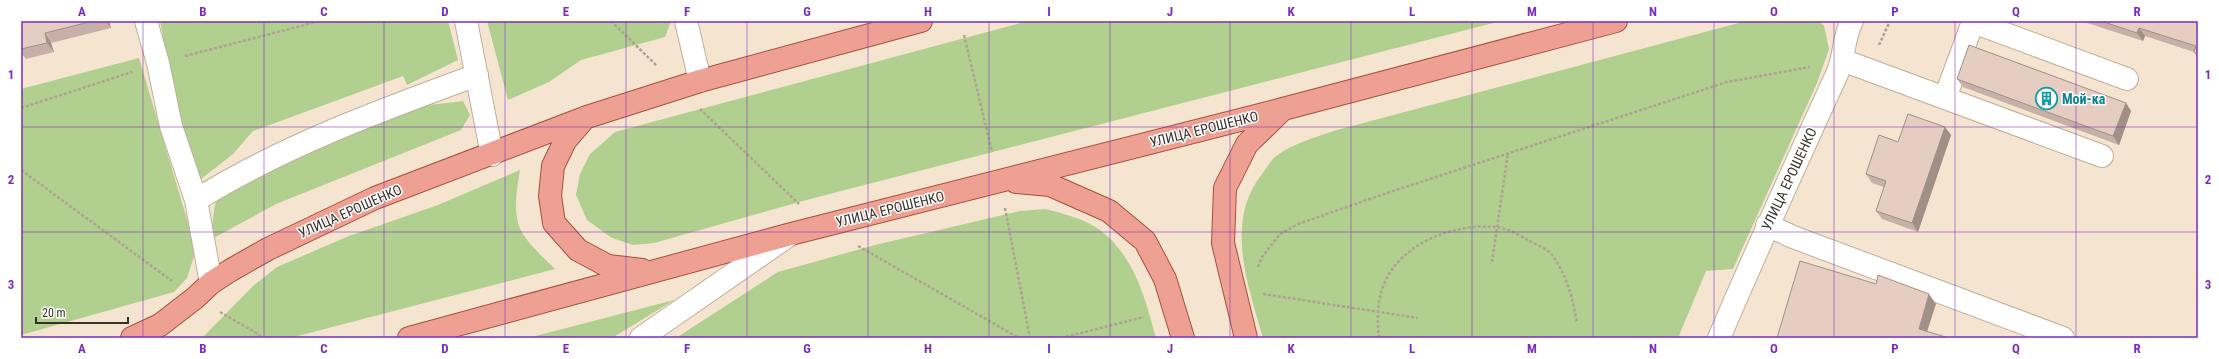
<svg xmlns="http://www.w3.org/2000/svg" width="2219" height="359" viewBox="0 0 2219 359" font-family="'Roboto Condensed',sans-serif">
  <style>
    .green { fill: #b1cf8f }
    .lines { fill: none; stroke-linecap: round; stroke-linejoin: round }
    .minor-casing { stroke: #bfb09c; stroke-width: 24 }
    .major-casing { stroke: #a6513e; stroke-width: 24 }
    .path { stroke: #aea292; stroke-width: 2.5; stroke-dasharray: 3 2; stroke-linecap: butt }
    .minor { stroke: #fff; stroke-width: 22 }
    .major { stroke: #eea192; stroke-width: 22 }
    .wall { fill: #c6b0a7 }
    .shaded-wall { fill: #a19088 }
    .building { fill: #e6cdc2; stroke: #a19088 }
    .grid { fill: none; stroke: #7b2cbf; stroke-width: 1; stroke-opacity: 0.55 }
    .labels { text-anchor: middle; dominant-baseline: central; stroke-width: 3; stroke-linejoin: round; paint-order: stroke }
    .culture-label { font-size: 14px; font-weight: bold; fill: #0d838f; stroke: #fff; text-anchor: start }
    .street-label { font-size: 14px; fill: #363028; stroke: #fff }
    .neatline { fill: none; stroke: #7b2cbf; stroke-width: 1.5 }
    .grid-label { font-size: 13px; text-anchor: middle; font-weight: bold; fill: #7b2cbf }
  </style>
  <rect width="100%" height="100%" fill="#f5e4d0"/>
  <path class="green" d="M 160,21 L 448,21 L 458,60 L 407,85 L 403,76 L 253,131 L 233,154 L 201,179 L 182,134 Z
    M 487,21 L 671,21 L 665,37 L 581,60 L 549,82 L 508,100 Z
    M 1028,21 L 1501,21 L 810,199 L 654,243 L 633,245 L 612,238 L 587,220 L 576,195 L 580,174 L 590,154 L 615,132 Z
    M 1746,21 L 1819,21 L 1824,26 L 1829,49 L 1817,83 L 1733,269 L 1706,271 L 1678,338 L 1263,338 C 1248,285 1224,222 1262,174 C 1266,169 1270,161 1275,157 C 1293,143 1316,137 1337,130 Z
    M 139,58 L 196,250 L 187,278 L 174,292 L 21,335 L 21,89 Z
    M 463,101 L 470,115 L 461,130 L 276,204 L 210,240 L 216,198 L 252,176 L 413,107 Z
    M 520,170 C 517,187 514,206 518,223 C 522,239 543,257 555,269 L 290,338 L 202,338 L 254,285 L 277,267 L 349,236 L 438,205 Z
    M 1046,209 C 1064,214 1085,219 1100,230 C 1135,257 1145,298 1156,338 L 676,338 L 778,272 L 875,245 L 1020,211 Z
    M 674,300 L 612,338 L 528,338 Z"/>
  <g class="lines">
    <defs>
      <path id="minor" d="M 146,21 L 158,63 L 171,126 L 196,200 L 211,283
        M 466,21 L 492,155
        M 686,21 L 700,81
        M 1842,60 L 2102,156
        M 1945,98 L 1973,22 L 2127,79
        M 196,200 C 283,146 381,110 477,75
        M 1767,225 L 1793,237 L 2063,338
        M 641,338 L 788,236
        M 1719,338 C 1757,249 1797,161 1837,74 C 1845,57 1843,37 1852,21"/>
      <path id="major" d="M 583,120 L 565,141 L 553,166 L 550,196 L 554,223 L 578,250 L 608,266 L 642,270
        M 1016,182 L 1050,185 L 1109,211 L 1145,241 L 1165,279 L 1183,338
        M 132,338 L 160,325 L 195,298 L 211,283 L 231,270 L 268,249 L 375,198 L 587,117 L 700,81 L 921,21
        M 409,338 L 791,234 L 1283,109 L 1616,21
        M 1246,338 L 1223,243 L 1225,188 L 1247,144 L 1282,110"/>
    </defs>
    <use href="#minor" class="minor-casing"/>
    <use href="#major" class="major-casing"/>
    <path class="path" d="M 611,21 L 657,66
      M 964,35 L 992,152
      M 1879,45 L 1890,21
      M 185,56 L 320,21
      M 21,108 L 132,72
      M 700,109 L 799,204
      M 21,170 L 172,281
      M 1005,208 L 1030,338
      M 858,246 L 1019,338
      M 1492,262 L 1508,153
      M 1258,267 L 1262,257 L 1280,234 L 1298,224 L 1387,193 L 1727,82 L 1810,67
      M 1263,294 L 1418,318
      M 220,312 L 258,334 L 261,338
      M 1061,338 L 1144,317
      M 1379,338 C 1377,319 1377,302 1384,284 C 1401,243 1454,223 1496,227 C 1506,228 1518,234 1526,239 C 1534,244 1547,248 1552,255 C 1567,275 1573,299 1577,323"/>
    <use href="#minor" class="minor"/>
    <use href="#major" class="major"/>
  </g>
  <path class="wall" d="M 21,21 L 109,21 L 111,28 L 51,43 L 54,52 L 26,59 L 21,53 Z
    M 2081,21 L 2198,21 L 2198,58 L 2194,52 L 2145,36 L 2143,41 Z
    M 1957,79 L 2126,103 L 2131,111 L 2119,145 L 1963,87 Z
    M 1945,127 L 1951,135 L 1918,232 L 1882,219 L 1876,211 L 1884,187 L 1872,183 L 1866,174 L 1898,142 Z"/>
  <path class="shaded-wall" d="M 106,21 L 109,21 L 111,28 Z
    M 2139,28 L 2145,36 L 2143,41 L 2137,33 Z
    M 45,33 L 51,43 L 54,52 L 47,43 Z
    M 2126,103 L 2131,111 L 2119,145 L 2113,136 Z
    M 1945,127 L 1951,135 L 1918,232 L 1912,223 Z
    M 1929,294 L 1936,304 L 1925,338 L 1919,329 Z"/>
  <path class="building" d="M 21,21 L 93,21 L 45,33 L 47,43 L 21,49 Z
    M 2101,21 L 2198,21 L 2198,54 L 2194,52 L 2196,46 L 2139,28 L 2137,33 Z
    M 1969,45 L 2126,103 L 2113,136 L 1957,79 Z
    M 1908,114 L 1945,127 L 1912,223 L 1876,211 L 1886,181 L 1866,174 L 1879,135 L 1898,142 Z
    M 1800,261 L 1876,284 L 1878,275 L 1929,294 L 1919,329 L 1949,338 L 1777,338 Z"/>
  <path class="grid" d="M 143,21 L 143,338M 264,21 L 264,338M 384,21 L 384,338M 505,21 L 505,338M 626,21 L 626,338M 747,21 L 747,338M 868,21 L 868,338M 989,21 L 989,338M 1110,21 L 1110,338M 1230,21 L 1230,338M 1351,21 L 1351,338M 1472,21 L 1472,338M 1593,21 L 1593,338M 1714,21 L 1714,338M 1834,21 L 1834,338M 1955,21 L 1955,338M 2076,21 L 2076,338M 21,127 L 2198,127M 21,232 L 2198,232"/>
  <defs>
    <symbol id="building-ring" viewBox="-11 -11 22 22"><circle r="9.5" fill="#fff" stroke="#0f9aa8" stroke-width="1.5"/><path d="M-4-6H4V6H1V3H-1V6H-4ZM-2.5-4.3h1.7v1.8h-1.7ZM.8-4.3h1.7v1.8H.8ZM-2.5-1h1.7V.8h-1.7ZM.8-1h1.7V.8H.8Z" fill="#0f9aa8"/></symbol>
  </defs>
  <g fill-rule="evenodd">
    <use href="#building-ring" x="2034" y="86" width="25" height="25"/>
  </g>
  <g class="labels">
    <g class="culture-label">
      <text x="2062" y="99">Мой-ка</text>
    </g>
    <g class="street-label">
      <text transform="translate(1204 129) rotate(-14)">УЛИЦА ЕРОШЕНКО</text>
      <text transform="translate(1789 179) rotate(-65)">УЛИЦА ЕРОШЕНКО</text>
      <text transform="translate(890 209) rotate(-14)">УЛИЦА ЕРОШЕНКО</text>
      <text transform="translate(350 211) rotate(-24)">УЛИЦА ЕРОШЕНКО</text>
    </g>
  </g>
  <rect width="2219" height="359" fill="none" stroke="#ffffff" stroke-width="44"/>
  <path d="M36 317v6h92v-6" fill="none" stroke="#363028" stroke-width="2"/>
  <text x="42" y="317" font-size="12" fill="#363028" stroke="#ffffff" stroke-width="3" paint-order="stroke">20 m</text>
  <rect x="22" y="22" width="2175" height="315" class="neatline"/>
  <g class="grid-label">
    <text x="82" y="16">A</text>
    <text x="203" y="16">B</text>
    <text x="324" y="16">C</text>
    <text x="445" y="16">D</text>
    <text x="566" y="16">E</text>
    <text x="687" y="16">F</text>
    <text x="807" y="16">G</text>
    <text x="928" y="16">H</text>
    <text x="1049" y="16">I</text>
    <text x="1170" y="16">J</text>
    <text x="1291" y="16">K</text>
    <text x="1412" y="16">L</text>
    <text x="1532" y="16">M</text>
    <text x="1653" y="16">N</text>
    <text x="1774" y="16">O</text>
    <text x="1895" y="16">P</text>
    <text x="2016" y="16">Q</text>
    <text x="2137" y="16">R</text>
    <text x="11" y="79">1</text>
    <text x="2208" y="79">1</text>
    <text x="11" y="184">2</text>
    <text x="2208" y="184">2</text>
    <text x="11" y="289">3</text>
    <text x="2208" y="289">3</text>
    <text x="82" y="353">A</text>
    <text x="203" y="353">B</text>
    <text x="324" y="353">C</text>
    <text x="445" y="353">D</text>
    <text x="566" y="353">E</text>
    <text x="687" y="353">F</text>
    <text x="807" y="353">G</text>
    <text x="928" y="353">H</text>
    <text x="1049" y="353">I</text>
    <text x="1170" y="353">J</text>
    <text x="1291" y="353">K</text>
    <text x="1412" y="353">L</text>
    <text x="1532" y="353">M</text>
    <text x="1653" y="353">N</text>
    <text x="1774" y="353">O</text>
    <text x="1895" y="353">P</text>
    <text x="2016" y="353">Q</text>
    <text x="2137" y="353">R</text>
  </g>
</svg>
